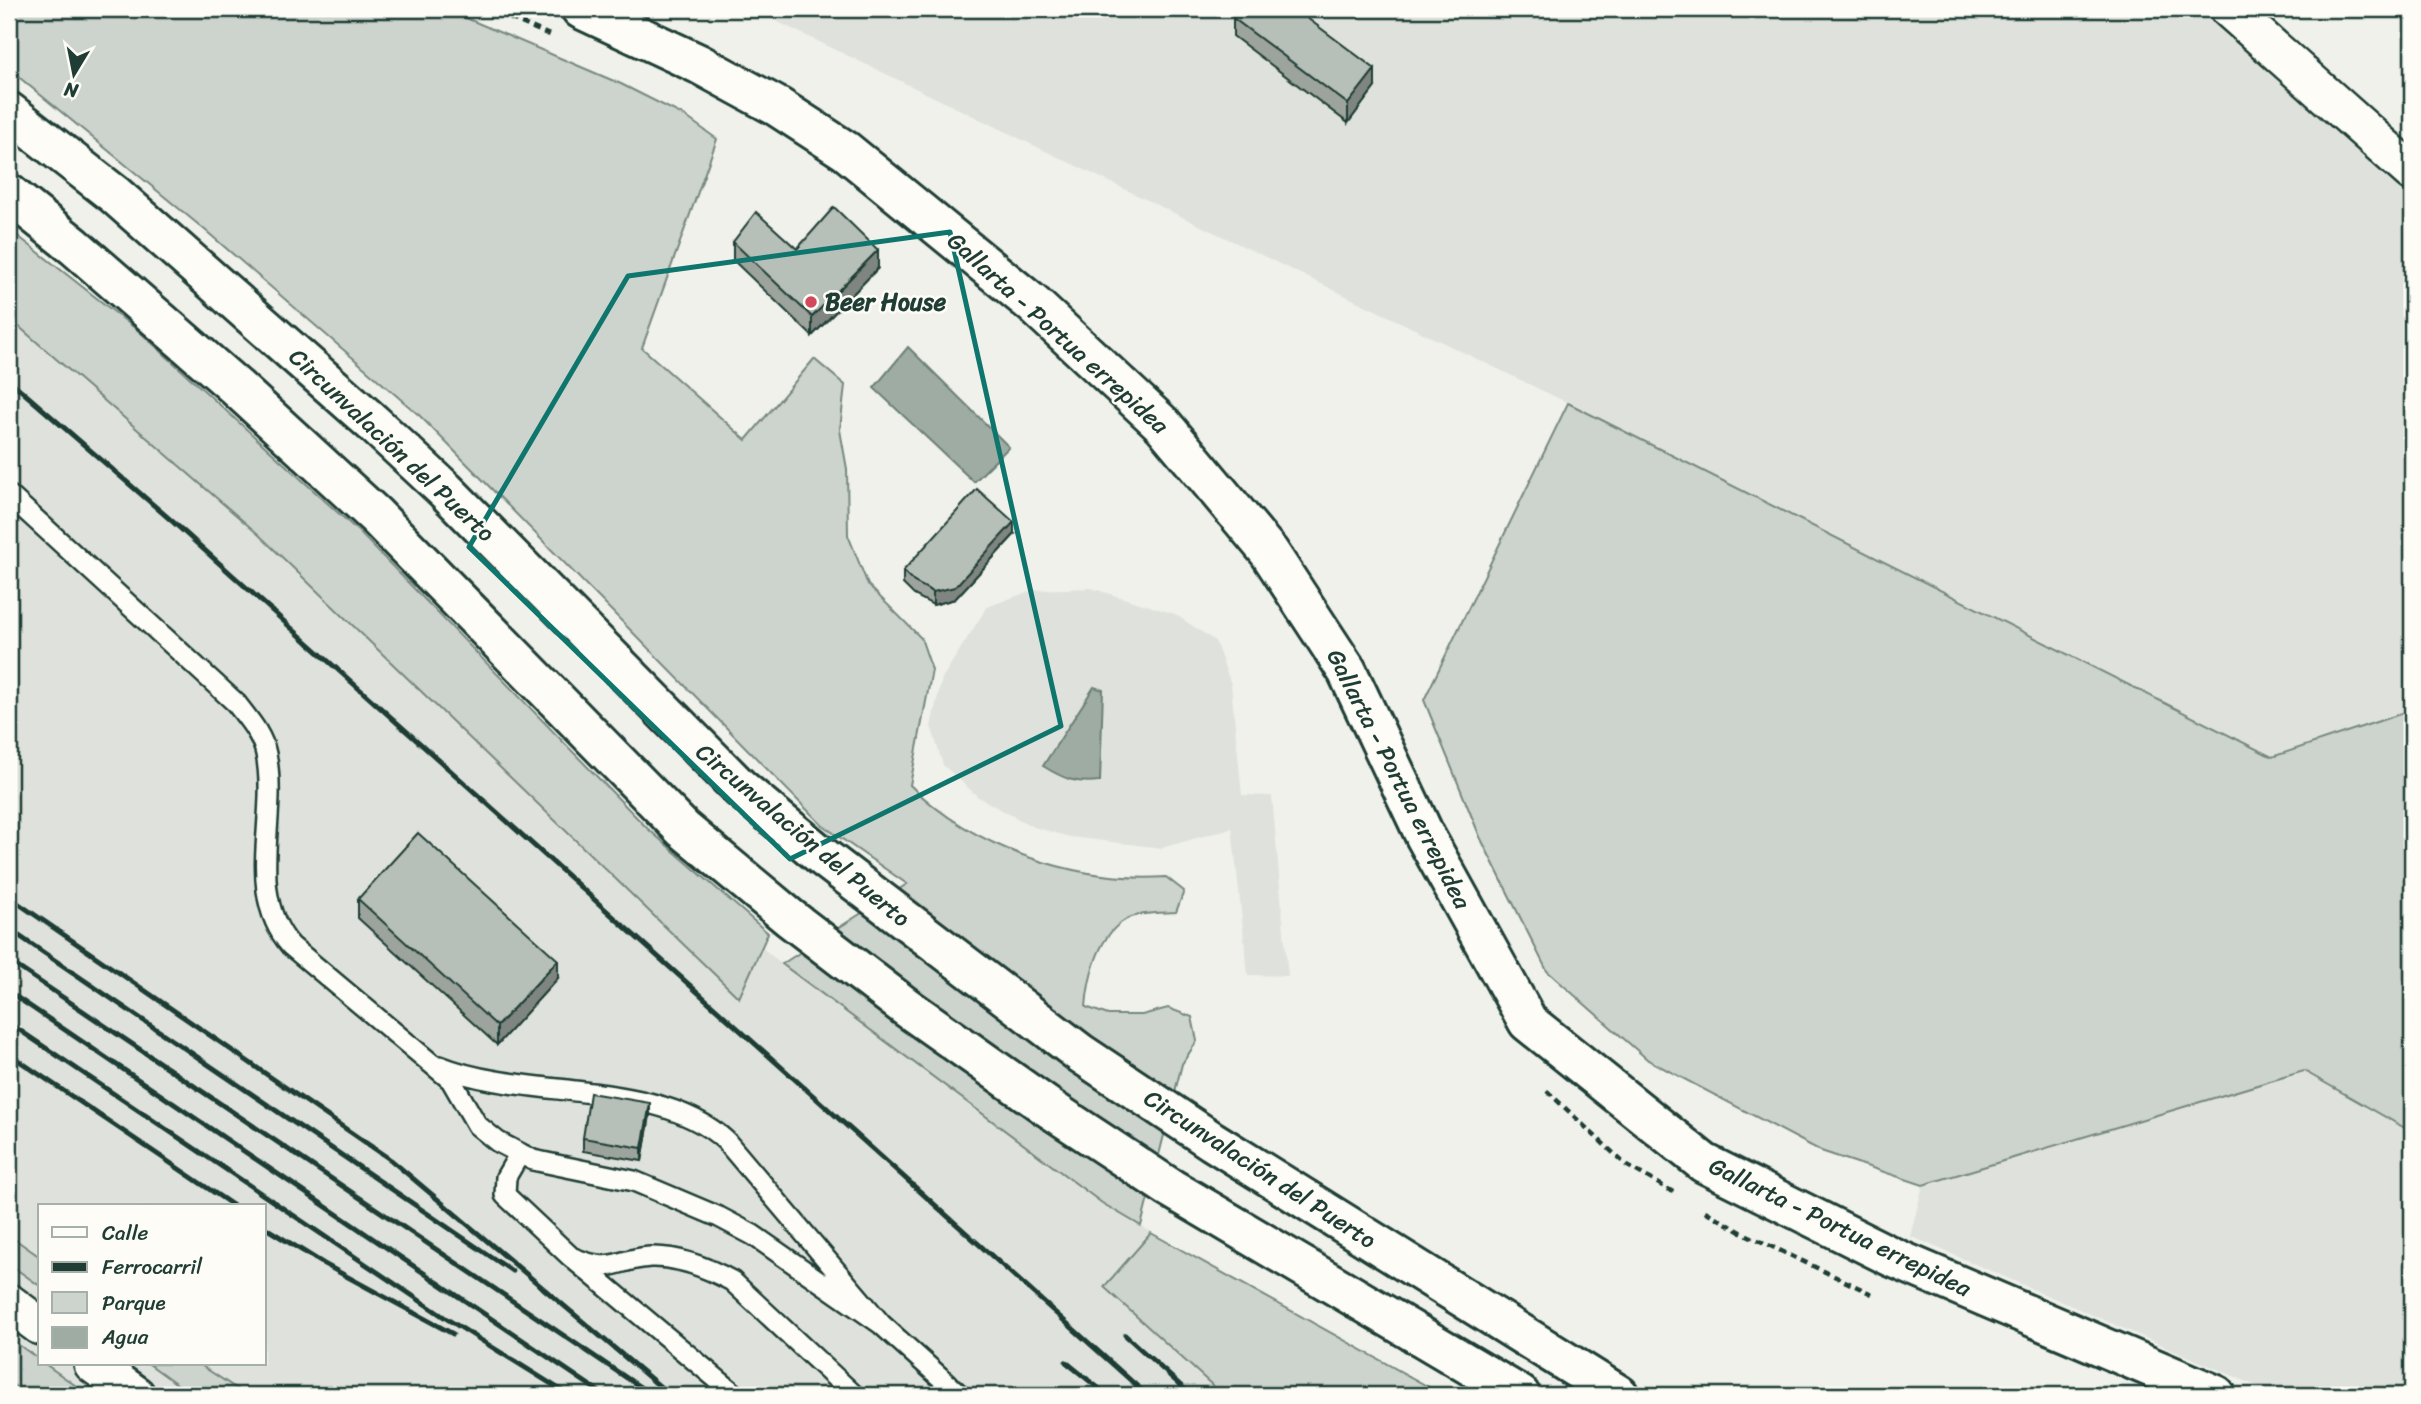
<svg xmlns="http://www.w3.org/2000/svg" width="2421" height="1404" viewBox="0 0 2421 1404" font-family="Sriracha,sans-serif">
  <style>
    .built { fill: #dfe2dc; fill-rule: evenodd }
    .green { fill: #cdd3cd; stroke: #768880; stroke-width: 2 }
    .water { fill: #9faca4; stroke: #6c8077; stroke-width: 2 }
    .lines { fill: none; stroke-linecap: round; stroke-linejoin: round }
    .service-casing { stroke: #1f3d34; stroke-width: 24 }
    .minor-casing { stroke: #1f3d34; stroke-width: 42 }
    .trunk-casing { stroke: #1f3d34; stroke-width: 44 }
    .path { stroke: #1f3d34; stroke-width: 4.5; stroke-dasharray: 7 5; stroke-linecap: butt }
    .service { stroke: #fdfcf7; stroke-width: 19 }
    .minor { stroke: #fdfcf7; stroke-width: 37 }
    .trunk { stroke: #fdfcf7; stroke-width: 38 }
    .rail { stroke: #1f3d34; stroke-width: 5 }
    .wall { fill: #9da49e; stroke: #1f3d34; stroke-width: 2 }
    .shaded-wall { fill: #7f8681; stroke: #1f3d34; stroke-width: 2 }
    .building { fill: #b6bfb8; stroke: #1f3d34; stroke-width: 2 }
    .marked { fill: none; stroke: #0f766e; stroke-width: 5; stroke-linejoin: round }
    .poi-dot { fill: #d1495b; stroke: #fdfcf7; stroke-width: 2.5 }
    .labels { text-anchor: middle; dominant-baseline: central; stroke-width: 5; stroke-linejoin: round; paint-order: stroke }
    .poi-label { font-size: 24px; font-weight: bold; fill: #1f3d34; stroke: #fdfcf7; text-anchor: start }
    .street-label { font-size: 24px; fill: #1f3d34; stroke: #fdfcf7 }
  </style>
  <rect width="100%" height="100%" fill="#f0f1eb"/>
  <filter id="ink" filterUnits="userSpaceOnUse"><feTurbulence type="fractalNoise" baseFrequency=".0143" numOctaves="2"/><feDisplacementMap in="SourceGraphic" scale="14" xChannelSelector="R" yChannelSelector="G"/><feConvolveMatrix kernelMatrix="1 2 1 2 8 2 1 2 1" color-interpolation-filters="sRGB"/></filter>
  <g filter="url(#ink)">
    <path class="built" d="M 751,9 L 2208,9 L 2412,179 L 2412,710 L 2272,757 L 1568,403 Z
      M 9,247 L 658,862 L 782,964 L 1102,1203 L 1257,1294 L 1443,1395 L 9,1395 ZM 40,1206 L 264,1206 L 264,1364 L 40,1364 Z
      M 1091,588 L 1175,614 L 1215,641 L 1231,684 L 1242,795 L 1272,796 L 1288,976 L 1248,975 L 1232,828 L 1162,848 L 1070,837 L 1033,827 L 978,797 L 943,765 L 931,726 L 942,678 L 987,607 L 1033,590 Z
      M 2304,1071 L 2412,1132 L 2412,1395 L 2277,1395 L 1910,1236 L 1923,1185 Z"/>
    <path class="green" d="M 9,9 L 445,9 L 621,84 L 685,116 L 717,139 L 642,348 L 746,440 L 814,359 L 845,385 L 840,430 L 847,469 L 848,535 L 868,585 L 921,638 L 932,670 L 910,785 C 974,849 1077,883 1166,877 L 1184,891 L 1176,912 C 1161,913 1135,912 1122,922 C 1097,939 1088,980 1086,1007 L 1108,1015 L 1142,1015 L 1168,1008 L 1192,1017 L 1197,1041 L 1182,1064 L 1141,1226 L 1102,1203 L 782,964 L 907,884 L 822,825 L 420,416 L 205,230 L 9,69 Z
      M 9,229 L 141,333 L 358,531 L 647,828 L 768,933 L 739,998 L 258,534 L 9,318 Z
      M 1568,403 L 2272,757 L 2412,710 L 2412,1132 L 2304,1071 L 1923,1185 L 1821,1151 L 1648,1060 L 1547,971 L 1480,837 L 1424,700 Z
      M 1151,1233 L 1443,1395 L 1223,1395 L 1104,1287 Z
      M 9,1235 L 40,1257 L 40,1286 L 9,1264 Z
      M 9,1338 L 40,1360 L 40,1364 L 45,1364 L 89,1395 L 28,1395 L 9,1382 Z
      M 149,1364 L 199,1364 L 246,1395 L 192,1395 Z"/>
    <path class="water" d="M 908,347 L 1009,447 L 974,482 L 874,388 Z
      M 1094,687 L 1103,690 L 1100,781 C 1076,784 1064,779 1043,766 Z"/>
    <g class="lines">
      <defs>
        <path id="service" d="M 9,495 L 236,703 C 248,719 262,734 266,754 C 279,818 244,892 291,946 L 451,1080 L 477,1125 L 498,1142 L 533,1160 L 634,1181 L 719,1217 L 753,1235 L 881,1324
          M 440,1066 C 524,1100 659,1078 726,1141 L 881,1324 L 960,1395
          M 520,1153 L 506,1177 L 505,1195 L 571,1257
          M 736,1395 L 571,1257 C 615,1275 611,1260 650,1257 C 678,1256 708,1268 732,1281 L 854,1395"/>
        <path id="minor" d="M 2229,9 L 2412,172
          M 9,1303 L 40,1326
          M 93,1364 L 136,1395"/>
        <path id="trunk" d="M 581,9 L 699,64 L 778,107 L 846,151 L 1033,304 L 1163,425 L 1269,552 L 1347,671 L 1425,836 L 1528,1022 L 1704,1163 L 1892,1257 L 2216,1395
          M 9,112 L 115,195 L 373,423 L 445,490 L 740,788 L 823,857 L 1080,1053 L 1212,1141 L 1619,1395
          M 9,194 L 74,246 L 236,387 L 375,515 L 683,829 L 790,918 L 906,1007 L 1049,1108 L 1167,1186 L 1520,1395"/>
      </defs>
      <use href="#service" class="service-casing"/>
      <use href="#minor" class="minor-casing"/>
      <use href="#trunk" class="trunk-casing"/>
      <path class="path" d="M 488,9 L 552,36
        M 1547,1091 L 1626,1165 L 1673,1192
        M 1705,1211 L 1741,1232 L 1872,1294"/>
      <use href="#service" class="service"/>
      <use href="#minor" class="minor"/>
      <use href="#trunk" class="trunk"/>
      <path class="rail" d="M 9,380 L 172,521 L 1147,1395
        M 9,897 L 391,1160 L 670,1395
        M 9,929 L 512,1271
        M 9,961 L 652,1395
        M 9,992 L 604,1395
        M 9,1023 L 447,1319 L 569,1395
        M 9,1054 L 234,1206
        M 264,1227 L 324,1264 L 453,1334
        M 1125,1335 L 1191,1395
        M 1066,1362 L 1107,1395"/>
    </g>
    <path class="wall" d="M 2394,9 L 2412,9 L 2412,23 Z
      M 1233,18 L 1375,87 L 1348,123 L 1233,36 Z
      M 733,242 L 797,249 L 878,268 L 812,336 L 733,260 Z
      M 1014,535 L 955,599 L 933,605 L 914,595 L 903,584 L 903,571 Z
      M 358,899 L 558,978 L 497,1045 L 358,918 Z
      M 650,1115 L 642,1161 L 583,1151 L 583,1138 Z"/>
    <path class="shaded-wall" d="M 1375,69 L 1375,87 L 1348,123 L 1348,104 Z
      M 878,250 L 878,268 L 812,336 L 812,317 Z
      M 1014,522 L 1014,535 L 955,599 L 933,605 L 933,592 Z
      M 558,960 L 558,978 L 497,1045 L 497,1026 Z
      M 650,1103 L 650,1115 L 642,1161 L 642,1148 Z"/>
    <path class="building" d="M 1240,9 L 1295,9 L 1375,69 L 1348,104 L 1233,18 Z
      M 834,207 L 878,250 L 812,317 L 733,242 L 756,212 L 797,249 Z
      M 977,489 L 1014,522 L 955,587 L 933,592 L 914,582 L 903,571 Z
      M 418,833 L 558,960 L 497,1026 L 358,899 Z
      M 590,1093 L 650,1103 L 642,1148 L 583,1138 Z"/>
  </g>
  <path class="marked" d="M 950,232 L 1061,726 L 790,859 L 469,547 L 628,276 Z"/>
  <circle class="poi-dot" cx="811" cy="302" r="7"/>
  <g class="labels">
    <g class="poi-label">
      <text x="825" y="302">Beer House</text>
    </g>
    <g class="street-label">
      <text transform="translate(1058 333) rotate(42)">Gallarta - Portua errepidea</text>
      <text transform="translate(392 445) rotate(43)">Circunvalación del Puerto</text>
      <text transform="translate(1399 779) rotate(63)">Gallarta - Portua errepidea</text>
      <text transform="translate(803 835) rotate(40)">Circunvalación del Puerto</text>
      <text transform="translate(1260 1169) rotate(33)">Circunvalación del Puerto</text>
      <text transform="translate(1840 1227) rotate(26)">Gallarta - Portua errepidea</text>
    </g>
  </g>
  <rect width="2421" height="1404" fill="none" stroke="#fdfcf7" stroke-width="35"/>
  <rect x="18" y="18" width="2386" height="1369" fill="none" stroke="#1f3d34" stroke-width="2.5" filter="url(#ink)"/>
  <rect x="38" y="1204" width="228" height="161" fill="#fdfcf7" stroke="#a4b0a9" stroke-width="2"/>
  <rect x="52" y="1227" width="35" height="10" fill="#fdfcf7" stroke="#a4b0a9" stroke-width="2"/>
  <text x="102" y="1240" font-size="21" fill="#1f3d34">Calle</text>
  <rect x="52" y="1262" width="35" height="10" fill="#1f3d34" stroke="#a4b0a9" stroke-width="2"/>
  <text x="102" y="1274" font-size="21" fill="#1f3d34">Ferrocarril</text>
  <rect x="52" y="1292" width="35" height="21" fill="#cdd3cd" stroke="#a4b0a9" stroke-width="2"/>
  <text x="102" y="1310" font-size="21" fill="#1f3d34">Parque</text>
  <rect x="52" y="1327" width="35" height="21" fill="#9faca4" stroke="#a4b0a9" stroke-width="2"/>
  <text x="102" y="1344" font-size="21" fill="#1f3d34">Agua</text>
  <g transform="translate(74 74) rotate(190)" stroke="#fdfcf7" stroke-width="5" paint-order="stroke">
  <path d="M0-5L12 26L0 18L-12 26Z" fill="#1f3d34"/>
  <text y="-10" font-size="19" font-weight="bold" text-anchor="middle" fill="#1f3d34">N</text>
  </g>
</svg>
